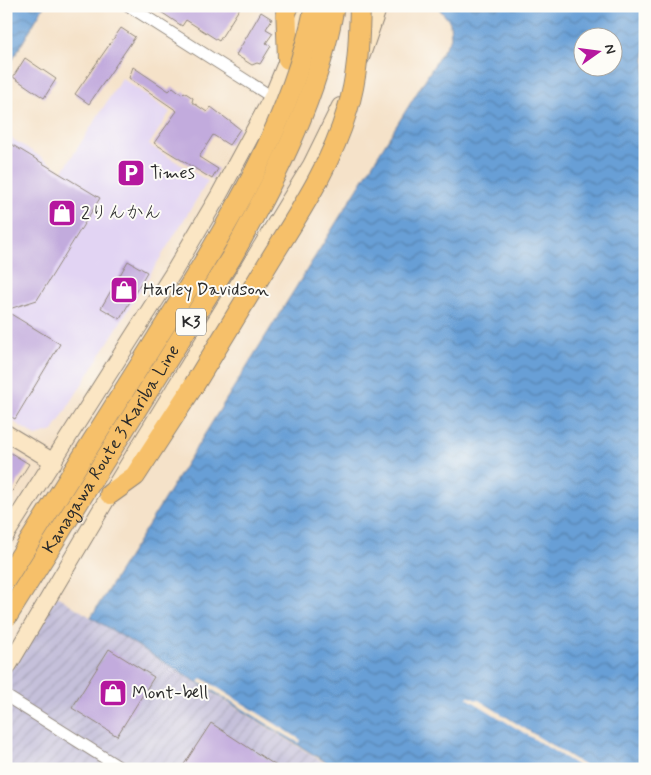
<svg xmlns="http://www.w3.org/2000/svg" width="651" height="775" viewBox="0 0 651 775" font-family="Mynerve,'Klee One',sans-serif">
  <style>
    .built { fill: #e2d4f3 }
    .industrial { fill: url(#industrial-furrows) }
    .water { fill: url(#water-waves); stroke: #4a6580; fill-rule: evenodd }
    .pier { fill: #f5e2c9 }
    .building { fill: #c2abdd }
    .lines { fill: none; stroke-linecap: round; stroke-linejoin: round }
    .street-casing { stroke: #90867a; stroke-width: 13 }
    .secondary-casing { stroke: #90867a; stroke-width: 18 }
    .highway-casing { stroke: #90867a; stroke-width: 22 }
    .street { stroke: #fff; stroke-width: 11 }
    .secondary { stroke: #fbe6c4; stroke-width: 16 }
    .highway { stroke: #f6c06b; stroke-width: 20 }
    .highway-bridge-casing { stroke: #90867a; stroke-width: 22; stroke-linecap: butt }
    .highway-bridge { stroke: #f6c06b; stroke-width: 20 }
    .labels { text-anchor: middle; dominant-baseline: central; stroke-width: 4; stroke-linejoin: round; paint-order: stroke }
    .shield { fill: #fdfcf7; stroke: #6a6a68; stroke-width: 1 }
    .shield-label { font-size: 16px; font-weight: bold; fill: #2b2b2b }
    .poi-label { font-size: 18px; fill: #2b2b2b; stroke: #fdfcf7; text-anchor: start }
    .street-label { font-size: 18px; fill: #2b2b2b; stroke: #fdfcf7 }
  </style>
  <defs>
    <pattern id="industrial-furrows" width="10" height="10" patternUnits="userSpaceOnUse" patternTransform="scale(1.25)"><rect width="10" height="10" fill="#c5c0da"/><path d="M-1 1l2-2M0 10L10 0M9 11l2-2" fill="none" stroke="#a9a5bb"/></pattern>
    <pattern id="water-waves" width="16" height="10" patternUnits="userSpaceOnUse" patternTransform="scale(1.25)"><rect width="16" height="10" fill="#689fd6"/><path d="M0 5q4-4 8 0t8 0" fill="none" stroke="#5682ae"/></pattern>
  </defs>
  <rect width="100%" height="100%" fill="#fdfcf7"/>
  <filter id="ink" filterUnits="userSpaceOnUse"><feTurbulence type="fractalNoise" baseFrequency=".02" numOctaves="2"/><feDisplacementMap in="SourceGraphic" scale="10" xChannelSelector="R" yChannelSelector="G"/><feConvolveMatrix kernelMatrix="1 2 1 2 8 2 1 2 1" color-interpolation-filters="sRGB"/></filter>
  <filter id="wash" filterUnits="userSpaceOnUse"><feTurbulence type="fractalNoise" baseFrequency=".0096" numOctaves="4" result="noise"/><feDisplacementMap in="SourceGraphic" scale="20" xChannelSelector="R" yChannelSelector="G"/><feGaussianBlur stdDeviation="1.12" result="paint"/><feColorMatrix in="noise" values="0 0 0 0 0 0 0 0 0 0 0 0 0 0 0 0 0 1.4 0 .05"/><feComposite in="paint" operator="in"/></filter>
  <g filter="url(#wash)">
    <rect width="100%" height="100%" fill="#f5e2c9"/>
    <path class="built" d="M 122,78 L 170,112 L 149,145 L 208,181 L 53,431 L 36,436 L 6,417 L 6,135 L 63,171 Z"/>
    <path class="industrial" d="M 52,593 L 334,769 L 6,769 L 6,670 Z"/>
    <path class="water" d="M 6,6 L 44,6 L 6,71 Z
      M 437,6 L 645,6 L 645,769 L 337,769 L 91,617 L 451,38 L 450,22 ZM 584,38 L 614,38 L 614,68 L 584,68 Z"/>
    <path class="pier" d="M 202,678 L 301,740 L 299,743 L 270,726 L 268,727 L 269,725 L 229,700 L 227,702 L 227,699 L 199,682 Z
      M 468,696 L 476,700 L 477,699 L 590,769 L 583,769 L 467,698 Z"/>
    <g id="blocks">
      <path class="building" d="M 152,6 L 241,6 L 219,41 L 186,20 L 182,26 Z
        M 261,12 L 272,19 L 266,29 L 273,33 L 266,43 L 271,46 L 260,64 L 257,63 L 252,65 L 236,55 Z
        M 121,28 L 135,37 L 89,104 L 75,94 Z
        M 25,58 L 56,79 L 44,98 L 13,77 Z
        M 133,67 L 169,91 L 173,87 L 182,94 L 184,92 L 193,98 L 192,102 L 207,112 L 211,107 L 240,129 L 229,145 L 213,135 L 199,157 L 218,169 L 212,179 L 154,143 L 177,111 L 129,78 Z
        M 6,141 L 100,198 L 37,300 L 6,310 Z
        M 128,261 L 147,272 L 120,319 L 101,308 Z
        M 6,311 L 60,344 L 15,419 L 6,414 Z
        M 6,450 L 29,464 L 6,501 Z
        M 109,649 L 154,677 L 117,736 L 72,708 Z
        M 211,723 L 281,769 L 181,769 Z"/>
    </g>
  </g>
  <g filter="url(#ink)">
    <use href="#blocks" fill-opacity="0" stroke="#90867a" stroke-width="1"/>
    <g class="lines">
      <defs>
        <path id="street" d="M 129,6 L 272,97
          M 6,696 L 122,769"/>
        <path id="secondary" d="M 361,58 L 379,6
          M 6,433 L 54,462
          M 6,535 L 173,273 L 219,195 L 272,97 L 306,14
          M 6,670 L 110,494 L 311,165 L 340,106"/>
        <path id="highway" d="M 286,6 L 288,59
          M 110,494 L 135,476 L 194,385"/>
      </defs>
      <use href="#street" class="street-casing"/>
      <use href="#secondary" class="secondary-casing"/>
      <use href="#highway" class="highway-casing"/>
      <use href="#street" class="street"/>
      <use href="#secondary" class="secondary"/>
      <use href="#highway" class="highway"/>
      <defs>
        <g id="highway-bridge">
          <path d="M 194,385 C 221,341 248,296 275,252 C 303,207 332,162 347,111 C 358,77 359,42 360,6"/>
          <path d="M 6,579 C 56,499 106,419 157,338 C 222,234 290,129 315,6"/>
          <path id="s1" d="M 6,618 L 231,258 C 276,178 318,97 334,6"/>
        </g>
      </defs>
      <use href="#highway-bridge" class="highway-bridge-casing"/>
      <use href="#highway-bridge" class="highway-bridge"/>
    </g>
  </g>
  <defs>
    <symbol id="parking-square" viewBox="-11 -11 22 22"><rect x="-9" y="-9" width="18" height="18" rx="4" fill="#b5179e" stroke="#fdfcf7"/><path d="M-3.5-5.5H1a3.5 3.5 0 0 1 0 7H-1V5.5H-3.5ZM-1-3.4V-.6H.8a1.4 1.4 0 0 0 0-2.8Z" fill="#fff"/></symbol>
    <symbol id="shop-square" viewBox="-11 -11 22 22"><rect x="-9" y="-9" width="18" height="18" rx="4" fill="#b5179e" stroke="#fdfcf7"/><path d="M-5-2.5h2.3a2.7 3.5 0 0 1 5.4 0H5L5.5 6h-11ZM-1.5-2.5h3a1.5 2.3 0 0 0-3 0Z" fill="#fff"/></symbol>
  </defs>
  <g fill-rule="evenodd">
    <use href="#parking-square" x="115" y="157" width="32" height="32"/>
    <use href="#shop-square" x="46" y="197" width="32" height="32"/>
    <use href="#shop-square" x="108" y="274" width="32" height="32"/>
    <use href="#shop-square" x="97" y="677" width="32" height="32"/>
  </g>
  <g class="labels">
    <rect class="shield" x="176" y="308.5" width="30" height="27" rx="4"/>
    <g class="shield-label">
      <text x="191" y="322">K3</text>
    </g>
    <g class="poi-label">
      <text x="150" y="173">Times</text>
      <text x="81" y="213">2りんかん</text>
      <text x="143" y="290">Harley Davidson</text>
      <text x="132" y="693">Mont-bell</text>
    </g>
    <g class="street-label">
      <text stroke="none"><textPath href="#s1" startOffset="199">Kanagawa Route 3 Kariba Line</textPath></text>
    </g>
  </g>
  <rect width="651" height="775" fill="none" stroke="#fdfcf7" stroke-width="25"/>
  <g transform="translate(598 52) rotate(76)"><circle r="24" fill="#fdfcf7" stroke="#a9a8a5"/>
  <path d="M0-4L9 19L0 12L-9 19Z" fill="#b5179e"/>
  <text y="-8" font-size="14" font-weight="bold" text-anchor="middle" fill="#2b2b2b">N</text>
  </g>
</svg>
